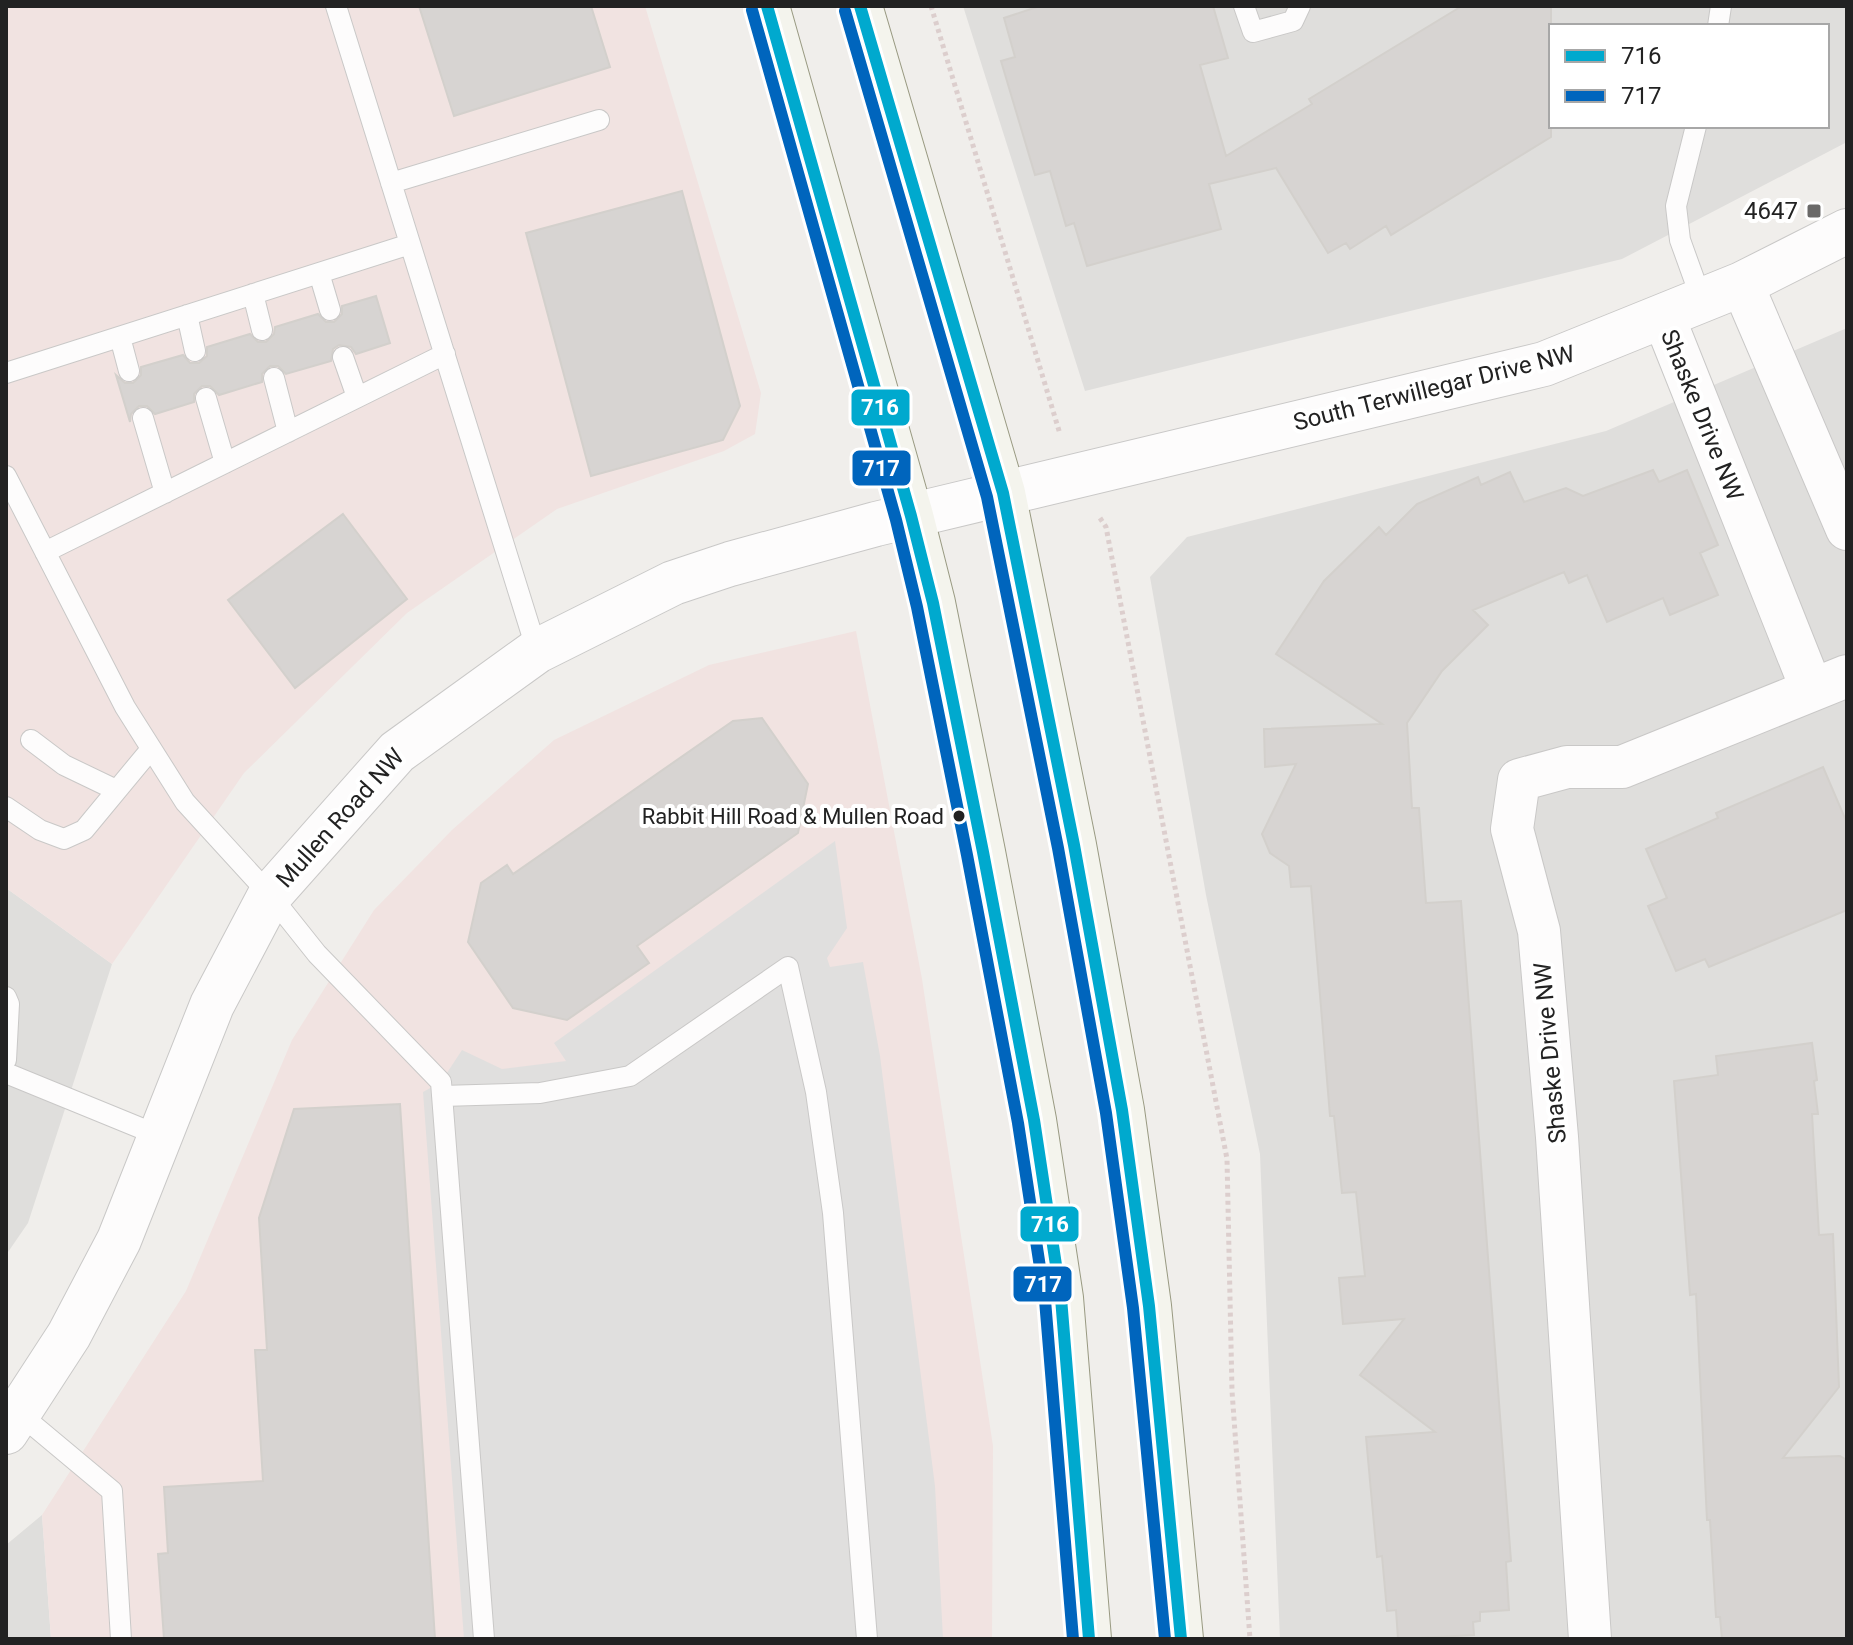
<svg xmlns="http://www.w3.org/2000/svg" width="1853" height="1645" viewBox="0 0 1853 1645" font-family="Roboto,sans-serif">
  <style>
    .residential { fill: #dfdedc; fill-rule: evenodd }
    .commercial { fill: #f1e3e1 }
    .parking { fill: #e0dfde }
    .building { fill: #d7d4d2; stroke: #d3d0cc; stroke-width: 2 }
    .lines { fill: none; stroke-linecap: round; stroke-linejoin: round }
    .service-casing { stroke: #c9c8c7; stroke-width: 22 }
    .minor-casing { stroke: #c9c8c7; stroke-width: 44 }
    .tertiary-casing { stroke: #c9c8c7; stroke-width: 46 }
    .secondary-casing { stroke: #999a82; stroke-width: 46 }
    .path { stroke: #dccecd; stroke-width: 5; stroke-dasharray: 4 4; stroke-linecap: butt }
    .service { stroke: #fdfcfc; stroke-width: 20 }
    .minor { stroke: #fdfcfc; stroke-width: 42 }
    .tertiary { stroke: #fdfcfc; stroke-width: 44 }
    .secondary { stroke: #f4f4ed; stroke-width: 44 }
    .bus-1-casing { stroke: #fff; stroke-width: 18 }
    .bus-2-casing { stroke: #fff; stroke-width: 18 }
    .bus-1 { stroke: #00a9ce; stroke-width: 12 }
    .bus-2 { stroke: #0065bd; stroke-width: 12 }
    .poi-dot { fill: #6a6968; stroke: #fff; stroke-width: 3 }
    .bus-dot { fill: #222; stroke: #fff; stroke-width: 3 }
    .labels { text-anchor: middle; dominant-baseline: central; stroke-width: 8; stroke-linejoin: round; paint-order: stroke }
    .bus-label { font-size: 22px; fill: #222; stroke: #fff; text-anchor: end }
    .poi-label { font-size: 24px; fill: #222; stroke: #fff; text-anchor: end }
    .street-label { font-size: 24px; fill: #222; stroke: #fff }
    .line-badge { stroke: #fff; stroke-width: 3 }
    .badge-label { font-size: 22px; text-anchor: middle; font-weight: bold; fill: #fff }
  </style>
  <rect width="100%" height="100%" fill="#f0eeeb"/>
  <path class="residential" d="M 963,6 L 1847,6 L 1847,142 L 1622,259 L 1085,391 ZM 1551,26 L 1827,26 L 1827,126 L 1551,126 Z
    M 1847,328 L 1847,1639 L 1280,1639 L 1260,1154 L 1206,895 L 1150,577 L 1187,537 L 1606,431 Z
    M 6,888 L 112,964 L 28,1223 L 6,1255 Z
    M 42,1515 L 51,1639 L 6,1639 L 6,1545 Z"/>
  <path class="commercial" d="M 6,6 L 645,6 L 761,393 L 755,434 L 724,451 L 557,509 L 407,613 L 244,773 L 112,964 L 6,888 Z
    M 856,631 L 922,979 L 993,1446 L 992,1639 L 51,1639 L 42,1515 L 186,1291 L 292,1040 L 374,910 L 452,830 L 554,740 L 709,665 Z"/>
  <path class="parking" d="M 835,841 L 847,928 L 827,958 L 830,967 L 863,962 L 880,1056 L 935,1486 L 943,1639 L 464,1639 L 423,1092 L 441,1082 L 462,1050 L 502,1069 L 566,1061 L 554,1043 Z"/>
  <path class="building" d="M 419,6 L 591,6 L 610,67 L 454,116 Z
    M 1040,6 L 1213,6 L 1228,58 L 1200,65 L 1226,156 L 1312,104 L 1309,99 L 1462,6 L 1551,6 L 1551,137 L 1391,235 L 1386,226 L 1350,249 L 1346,243 L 1328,253 L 1276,168 L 1209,184 L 1221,229 L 1087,266 L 1074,223 L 1066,226 L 1050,171 L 1035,175 L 1001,61 L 1015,57 L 1004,18 Z
    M 682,191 L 740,406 L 723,440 L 591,476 L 526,233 Z
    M 376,296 L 390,343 L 356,354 L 351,347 L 339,345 L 333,349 L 331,361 L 286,374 L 278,366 L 270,366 L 262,374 L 262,382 L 219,395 L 210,386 L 202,386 L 194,394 L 194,402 L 155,414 L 147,406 L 139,406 L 131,414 L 130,422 L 116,375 L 125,383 L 133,383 L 141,375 L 141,367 L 183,355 L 190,363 L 199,363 L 207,356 L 207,347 L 250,334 L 258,342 L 266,342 L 274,334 L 275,327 L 318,314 L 326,322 L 334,322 L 342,314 L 342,306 Z
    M 1653,470 L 1659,482 L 1687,470 L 1718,545 L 1700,553 L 1718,595 L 1670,615 L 1663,598 L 1607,622 L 1587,575 L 1569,583 L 1564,572 L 1473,610 L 1488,625 L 1442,671 L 1407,723 L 1412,808 L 1419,808 L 1426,903 L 1461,901 L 1511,1561 L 1506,1562 L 1509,1610 L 1480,1612 L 1480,1621 L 1473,1622 L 1474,1635 L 1398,1639 L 1396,1610 L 1387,1611 L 1382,1556 L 1377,1557 L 1366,1437 L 1435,1432 L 1360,1375 L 1404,1319 L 1343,1324 L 1339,1278 L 1365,1276 L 1356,1192 L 1342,1193 L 1334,1116 L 1330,1116 L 1311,886 L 1291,887 L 1289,866 L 1270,853 L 1262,834 L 1296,764 L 1265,767 L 1264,729 L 1382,724 L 1276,654 L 1324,581 L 1379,527 L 1386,535 L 1417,504 L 1478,477 L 1481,485 L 1510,472 L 1524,502 L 1566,488 L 1583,496 Z
    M 343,514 L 407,599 L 295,688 L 228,600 Z
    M 762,718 L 808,784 L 798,833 L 637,946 L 649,963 L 567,1020 L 513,1008 L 468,942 L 481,883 L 507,865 L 513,874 L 733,721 Z
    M 1823,767 L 1847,823 L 1847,910 L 1709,967 L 1705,959 L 1676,971 L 1648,906 L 1667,898 L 1646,849 L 1718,818 L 1716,813 Z
    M 1812,1043 L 1817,1080 L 1814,1081 L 1818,1114 L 1812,1114 L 1819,1235 L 1833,1234 L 1839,1387 L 1783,1458 L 1840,1456 L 1845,1459 L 1847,1639 L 1722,1639 L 1720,1617 L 1716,1617 L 1710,1520 L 1707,1520 L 1696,1294 L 1690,1295 L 1674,1081 L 1718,1075 L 1716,1056 Z
    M 400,1104 L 435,1639 L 164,1639 L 158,1554 L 168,1553 L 164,1487 L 263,1481 L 255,1350 L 267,1350 L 259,1218 L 294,1109 Z"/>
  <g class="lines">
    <defs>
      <path id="service" d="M 336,6 L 537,651
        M 1244,6 L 1253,32 L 1293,21 L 1300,6
        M 1718,26 L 1721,6
        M 1696,126 L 1676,206 L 1680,240 L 1702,301
        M 391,183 L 599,120
        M 319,273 L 330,310
        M 253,294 L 262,330
        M 187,315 L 195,351
        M 120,337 L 129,371
        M 343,357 L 357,397
        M 6,373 L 410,244
        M 274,378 L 288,432
        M 206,398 L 225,463
        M 143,418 L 165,493
        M 6,476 L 125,707 L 185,802 L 270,895 L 317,954 L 441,1082 L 484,1639
        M 45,552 L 445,354
        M 31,740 L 64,765 L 116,790
        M 6,807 L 40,830 L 64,839 L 84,830 L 151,749
        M 6,997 L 9,1004 L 6,1060
        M 6,1073 L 160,1136
        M 442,1096 L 540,1093 L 630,1076 L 788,967 L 816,1092 L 833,1213 L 867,1639
        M 21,1415 L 112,1491 L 121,1639"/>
      <path id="minor" d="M 1742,284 L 1847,529
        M 1664,318 L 1812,690
        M 1590,1639 L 1557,1137 L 1539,931 L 1512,829 L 1519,780 L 1567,767 L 1622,767 L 1847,676"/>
      <path id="tertiary" d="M 6,1432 L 69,1335 L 119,1240 L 212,1005 L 270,895 L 397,752 L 537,651 L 673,583 L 730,564 L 876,524 L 1544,364 L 1742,284 L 1847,231"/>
      <path id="secondary" d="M 767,6 L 911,516 L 933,603 L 983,852 L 1034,1120 L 1061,1298 L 1089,1639
        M 860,6 L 1003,493 L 1074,845 L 1122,1110 L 1149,1306 L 1181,1639"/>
    </defs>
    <use href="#service" class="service-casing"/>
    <use href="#minor" class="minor-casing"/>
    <use href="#tertiary" class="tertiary-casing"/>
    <use href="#secondary" class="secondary-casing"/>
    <path class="path" d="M 931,6 L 1060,434
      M 1100,518 L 1106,527 L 1227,1159 L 1232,1391 L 1250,1639"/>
    <use href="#service" class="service"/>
    <use href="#minor" class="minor"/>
    <use href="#tertiary" class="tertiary"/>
    <use href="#secondary" class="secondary"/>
    <defs>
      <path id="bus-1" d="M 767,6 L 911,516 L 933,603 L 983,852 L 1034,1120 L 1061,1298 L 1089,1639
        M 860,6 L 1003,493 L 1074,845 L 1122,1110 L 1149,1306 L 1181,1639"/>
      <path id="bus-2" d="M 752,10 L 896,520 L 917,607 L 967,855 L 1018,1123 L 1045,1300 L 1073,1639
        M 845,11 L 987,497 L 1058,848 L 1106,1113 L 1133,1308 L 1165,1639"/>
    </defs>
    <use href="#bus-1" class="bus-1-casing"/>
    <use href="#bus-2" class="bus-2-casing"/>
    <use href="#bus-1" class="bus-1"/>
    <use href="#bus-2" class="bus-2"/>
  </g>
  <rect class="poi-dot" x="1806" y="203" width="16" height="16" rx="4"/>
  <circle class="bus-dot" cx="959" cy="816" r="7"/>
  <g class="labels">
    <g class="bus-label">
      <text x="944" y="816">Rabbit Hill Road &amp; Mullen Road</text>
    </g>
    <g class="poi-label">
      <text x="1798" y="211">4647</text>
    </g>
    <g class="street-label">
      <text transform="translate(1434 388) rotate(-14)">South Terwillegar Drive NW</text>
      <text transform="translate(1702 415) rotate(68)">Shaske Drive NW</text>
      <text transform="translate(340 818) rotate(-48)">Mullen Road NW</text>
      <text transform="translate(1550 1053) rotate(-95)">Shaske Drive NW</text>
    </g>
  </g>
  <g class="line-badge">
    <rect x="850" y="388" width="61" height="39" rx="8" fill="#00a9ce"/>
    <rect x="851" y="449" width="61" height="38" rx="8" fill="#0065bd"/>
    <rect x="1019" y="1205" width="61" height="38" rx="8" fill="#00a9ce"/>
    <rect x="1012" y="1265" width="61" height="38" rx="8" fill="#0065bd"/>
  </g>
  <g class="badge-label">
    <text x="880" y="415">716</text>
    <text x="881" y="476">717</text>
    <text x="1050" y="1232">716</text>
    <text x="1043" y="1292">717</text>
  </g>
  <rect width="1853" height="1645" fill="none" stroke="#222222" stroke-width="16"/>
  <rect x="1549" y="24" width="280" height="104" fill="#ffffff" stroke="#a7a7a7" stroke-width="2"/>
  <rect x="1565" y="50" width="40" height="12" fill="#00a9ce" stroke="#a7a7a7" stroke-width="2"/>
  <text x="1621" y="64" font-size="24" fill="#222222">716</text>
  <rect x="1565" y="90" width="40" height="12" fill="#0065bd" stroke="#a7a7a7" stroke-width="2"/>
  <text x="1621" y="104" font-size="24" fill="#222222">717</text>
</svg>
